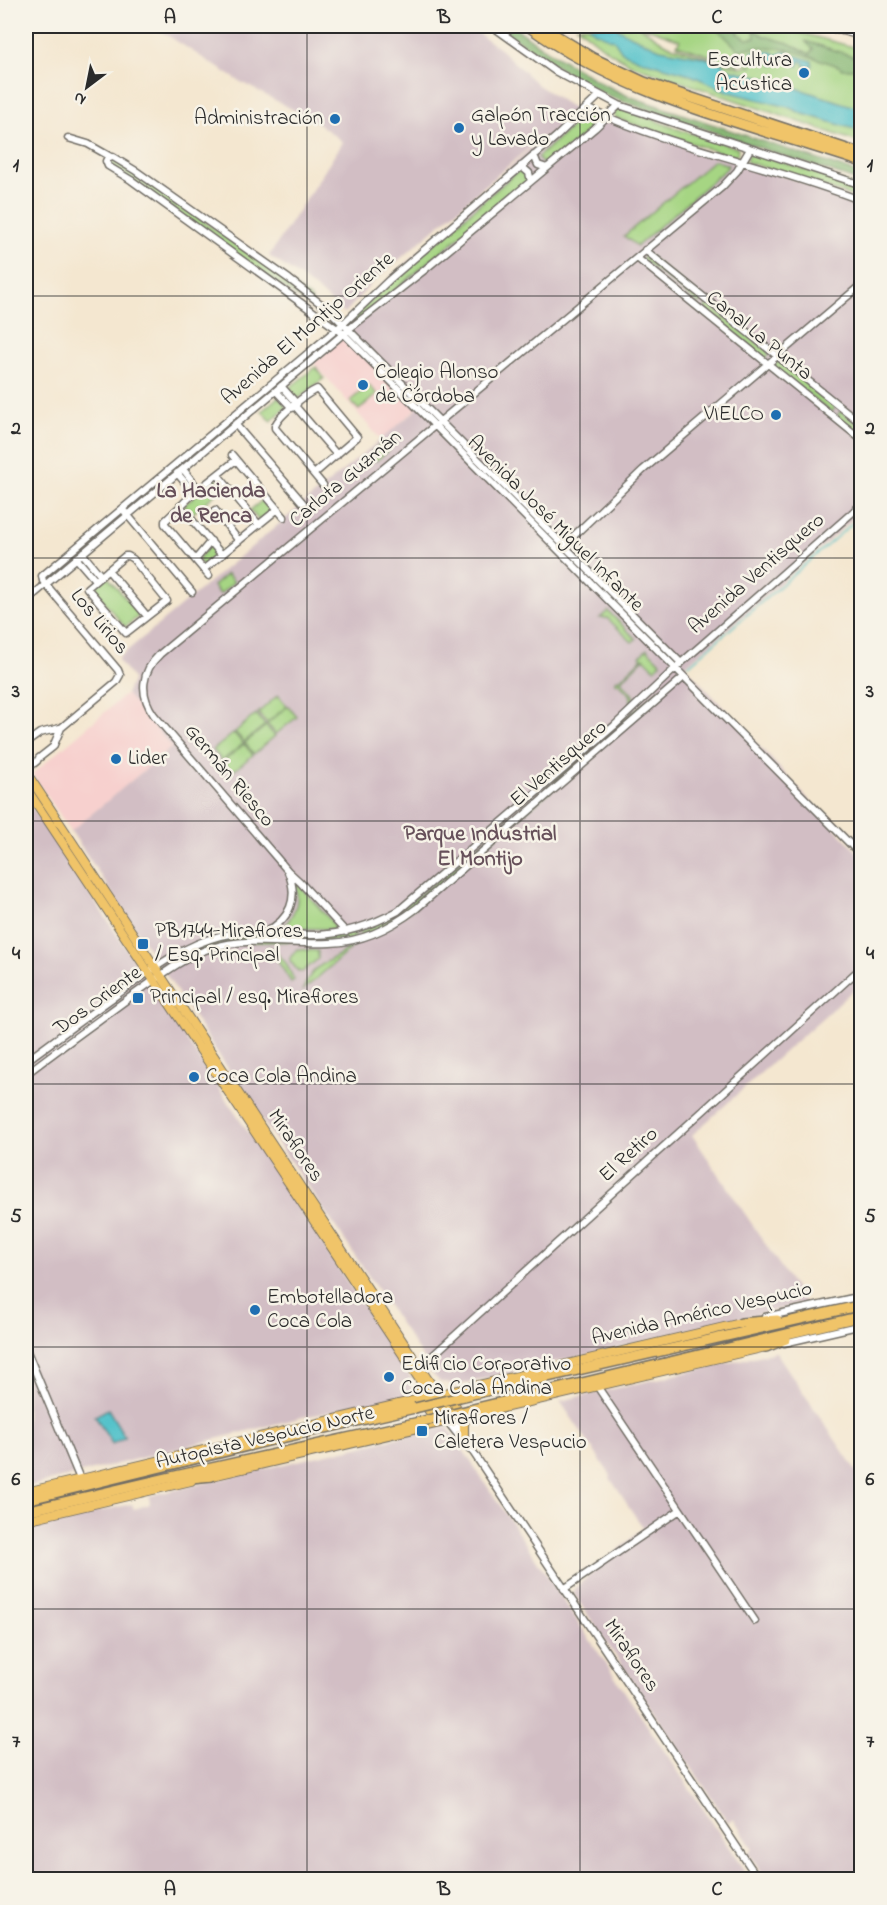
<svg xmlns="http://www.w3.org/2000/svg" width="887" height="1905" viewBox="0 0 887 1905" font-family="'Indie Flower',sans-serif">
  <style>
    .built { fill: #f7d0ce }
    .industrial { fill: #d2bec4 }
    .green { fill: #a6d583; stroke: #688057; stroke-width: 1.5 }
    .forest { fill: #84b671; stroke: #58704e; stroke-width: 1.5 }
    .water { fill: #54c2ca; stroke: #40767a; stroke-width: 1.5 }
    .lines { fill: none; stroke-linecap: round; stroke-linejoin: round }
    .stream { stroke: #54c2ca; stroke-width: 1.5 }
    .minor-casing { stroke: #716d65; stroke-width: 9 }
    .major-casing { stroke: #716d65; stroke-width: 10 }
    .highway-casing { stroke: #716d65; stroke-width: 12 }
    .minor { stroke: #fff; stroke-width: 6 }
    .major { stroke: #f0c469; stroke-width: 8 }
    .highway { stroke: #f0c469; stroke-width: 9 }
    .highway-bridge-casing { stroke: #716d65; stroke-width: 12; stroke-linecap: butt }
    .highway-bridge { stroke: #f0c469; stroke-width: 9 }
    .grid { fill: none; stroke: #2b2b2b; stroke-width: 1.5; stroke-opacity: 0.55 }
    .poi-dot { fill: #1f6fb2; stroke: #f7f3e8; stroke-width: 2 }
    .labels { text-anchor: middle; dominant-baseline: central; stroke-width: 5; stroke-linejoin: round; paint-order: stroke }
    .poi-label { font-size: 21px; fill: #2b2b2b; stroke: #f7f3e8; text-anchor: start }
    .street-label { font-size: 21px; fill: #2b2b2b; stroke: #f7f3e8 }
    .neighbourhood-label { font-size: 22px; font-weight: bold; fill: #66505a; stroke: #f7f3e8 }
    .neatline { fill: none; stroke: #2b2b2b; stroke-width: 2 }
    .grid-label { font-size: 20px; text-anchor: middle; font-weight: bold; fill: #2b2b2b }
  </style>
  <rect width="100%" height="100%" fill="#f7f3e8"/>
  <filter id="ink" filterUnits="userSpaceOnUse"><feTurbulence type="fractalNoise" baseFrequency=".0167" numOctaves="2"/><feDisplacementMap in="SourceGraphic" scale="12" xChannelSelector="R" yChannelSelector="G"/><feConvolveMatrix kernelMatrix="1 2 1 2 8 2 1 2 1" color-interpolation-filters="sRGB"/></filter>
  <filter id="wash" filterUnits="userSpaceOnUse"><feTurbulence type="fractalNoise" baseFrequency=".008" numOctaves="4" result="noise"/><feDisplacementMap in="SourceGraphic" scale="24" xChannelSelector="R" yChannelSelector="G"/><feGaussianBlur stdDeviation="1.35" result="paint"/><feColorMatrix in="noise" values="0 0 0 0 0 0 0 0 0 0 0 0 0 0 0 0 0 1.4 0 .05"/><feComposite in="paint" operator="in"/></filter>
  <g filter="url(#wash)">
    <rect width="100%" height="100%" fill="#f4e7d0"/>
    <path class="built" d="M 343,337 L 417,408 L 381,440 L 313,362 Z
      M 126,694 L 172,747 L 71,831 L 32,774 Z"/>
    <path class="industrial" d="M 143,26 L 468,26 L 501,50 L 538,85 L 573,108 L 579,103 L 609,120 L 814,186 L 861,203 L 861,512 L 685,666 L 861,856 L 861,983 L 692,1135 L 805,1303 L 458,1385 L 440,1382 L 429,1370 L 421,1355 L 352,1251 L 256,1111 L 71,831 L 172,747 L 126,694 L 133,679 L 117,659 L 417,409 L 336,328 L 551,129 L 372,283 L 345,313 L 302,278 L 269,256 L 343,142 L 318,123 L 239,81 L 164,33 Z
      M 26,798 L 411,1378 L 411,1397 L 303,1417 L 26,1487 Z
      M 776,1352 L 861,1478 L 861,1879 L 766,1879 L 749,1853 L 753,1849 L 733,1819 L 728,1822 L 573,1593 L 574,1589 L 643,1528 L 610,1478 L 611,1476 L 560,1401 Z
      M 447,1426 L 750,1879 L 26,1879 L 26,1525 L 97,1509 L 100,1511 L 132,1504 L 134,1509 L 150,1504 L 149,1496 Z"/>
    <path class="green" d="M 577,26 L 639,26 L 668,45 L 739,67 L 753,66 L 735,60 L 739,65 L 677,45 L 680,40 L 641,26 L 775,26 L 861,49 L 861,143 L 632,65 L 608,51 Z
      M 620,107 L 680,130 L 738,148 L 738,154 L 733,157 L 621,120 L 615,117 L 614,114 Z
      M 588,112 L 602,118 L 601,121 L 545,166 L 539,160 L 538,157 Z
      M 751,152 L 861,188 L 861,199 L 747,162 L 746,159 Z
      M 111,159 L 133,171 L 310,297 L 312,300 L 311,303 L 307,304 L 109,164 L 109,161 Z
      M 714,160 L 728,165 L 727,168 L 637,246 L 624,236 Z
      M 522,170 L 529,178 L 526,182 L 351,326 L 348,324 L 385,286 L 518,171 Z
      M 645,255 L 649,256 L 701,298 L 701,303 L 699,304 L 642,259 Z
      M 708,304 L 769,352 L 768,357 L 765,358 L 704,308 Z
      M 336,333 L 340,334 L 237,421 L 235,420 L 235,417 Z
      M 776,361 L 780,361 L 834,404 L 834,410 L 831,412 L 775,368 L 774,365 Z
      M 316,367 L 324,378 L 298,399 L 289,388 Z
      M 369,385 L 377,394 L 359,410 L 350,401 Z
      M 278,397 L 287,407 L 271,421 L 262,411 Z
      M 839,412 L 842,412 L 861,427 L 861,438 L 837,418 Z
      M 228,423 L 231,425 L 129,510 L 126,509 Z
      M 383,442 L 389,450 L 376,461 L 370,453 Z
      M 216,478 L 224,487 L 192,514 L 184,505 Z
      M 264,499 L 273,510 L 259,521 L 250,510 Z
      M 553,537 L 657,643 L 654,644 L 551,539 Z
      M 210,544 L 220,554 L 204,567 L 198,559 Z
      M 227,574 L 234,582 L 220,594 L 213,586 Z
      M 107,576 L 140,615 L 125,627 L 93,588 Z
      M 608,611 L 636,639 L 632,642 L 607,618 L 600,618 Z
      M 647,649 L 661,663 L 655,669 L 644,658 L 621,681 L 633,695 L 634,699 L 630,703 L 631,696 L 619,683 L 615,682 L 617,679 L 619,680 L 642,658 L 640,656 Z
      M 660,689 L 663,693 L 558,784 L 554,780 Z
      M 278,695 L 287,706 L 267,723 L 258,713 Z
      M 288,706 L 297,717 L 276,734 L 267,724 Z
      M 256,714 L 265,725 L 244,742 L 235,732 Z
      M 266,726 L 275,736 L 254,754 L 245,743 Z
      M 234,733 L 243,744 L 222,761 L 213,750 Z
      M 244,744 L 253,755 L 232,772 L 223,762 Z
      M 552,783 L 555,787 L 446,880 L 443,877 Z
      M 440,879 L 443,882 L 414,908 L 390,924 L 361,936 L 359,932 L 387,920 Z
      M 295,880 L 338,929 L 283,928 C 297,910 300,902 295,880 Z
      M 354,933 L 356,938 L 344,940 L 225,943 L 175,963 L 172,959 C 200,944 229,934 261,934 C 293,935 322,940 354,933 Z
      M 355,945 L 302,991 C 313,967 317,967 339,955 C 345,951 347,947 355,945 Z
      M 269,947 L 272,948 L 286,963 L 294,980 L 291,982 Z
      M 297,949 L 318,951 L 318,959 L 302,972 L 298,971 L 290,961 L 290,958 Z"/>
    <path class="forest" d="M 498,26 L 513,26 L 543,48 L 603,84 L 628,96 L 861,174 L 861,182 L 610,97 C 570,77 534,53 498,26 Z
      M 714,26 L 743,26 L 737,33 L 747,39 L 755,38 L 754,30 L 764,36 L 788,43 L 810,54 L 813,49 L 805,41 L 859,58 L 854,69 L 842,69 L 841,67 C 808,56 774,40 739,50 Z"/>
    <path class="water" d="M 588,26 L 614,26 L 627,34 L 660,49 L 702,57 L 721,63 L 728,69 L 765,78 L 861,109 L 861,131 L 803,114 L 788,107 L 729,92 L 686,73 L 643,61 L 622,52 L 614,40 L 595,32 Z
      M 754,51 L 772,52 L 776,55 L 783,52 L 790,54 L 790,58 L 796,56 L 812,61 L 812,66 L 805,66 L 804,62 L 800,61 L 798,66 L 783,60 L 778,64 L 772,65 L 770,60 L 768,59 L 765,62 L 754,58 L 751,53 Z
      M 108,1409 L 125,1437 L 112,1444 L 95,1416 Z"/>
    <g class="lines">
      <path class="stream" d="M 689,665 L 862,515"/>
    </g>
  </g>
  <g filter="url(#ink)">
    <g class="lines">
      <defs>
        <path id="minor" d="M 492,26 L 555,71 L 619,105 L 862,185
          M 822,26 L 862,36
          M 852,26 L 862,28
          M 587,108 C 675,149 771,165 862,201
          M 68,138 L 88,144 L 111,157
          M 534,155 L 538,165 L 547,168
          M 521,166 L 529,173 L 531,181
          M 645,250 L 862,424
          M 637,258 L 862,440
          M 281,386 L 297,404
          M 276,391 L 292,408
          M 295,406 L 337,455
          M 235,424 L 303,503
          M 232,455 L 284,517
          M 183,469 L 199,490
          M 177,473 L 194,493
          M 314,474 L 357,437 L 317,389 C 306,394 279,415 275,426 L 275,428 L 323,485
          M 218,475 L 259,525
          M 180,506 L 222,555
          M 215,510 L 239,541
          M 125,512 L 192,592
          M 564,545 L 643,470 L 862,284
          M 82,553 L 101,576
          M 125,556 L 128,556 L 133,559 L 167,601 L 126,633 L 87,588 Z
          M 76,558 L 95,580
          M 196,559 L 211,541
          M 204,569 L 278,509
          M 108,570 L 147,616
          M 209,576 L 165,524 L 165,521 L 194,493 L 236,460
          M 26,601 L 349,329 L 422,272 L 595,128 L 619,105
          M 681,663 L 330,311 L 289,279 L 136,171 L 113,157 L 107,159 L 106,161 L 108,166 L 131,180 L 344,334 L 862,856
          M 26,743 L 40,733 L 60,728
          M 39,758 L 53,747 L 61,728 L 116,682 L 120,675 L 118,670 L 43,581 L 42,576 L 344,323 L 389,280 L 557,136 L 599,96
          M 26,770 L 37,761
          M 265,932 C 290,920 299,898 288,872
          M 346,932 L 300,882 L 288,871 L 154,715 C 139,694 141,672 160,654 L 722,187 L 737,171 L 750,149
          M 26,1061 C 56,1039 87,1016 118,994 C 150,971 181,946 220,936 C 252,929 284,935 316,935 C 345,934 372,925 398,911 L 614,726 L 681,663 L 862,504
          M 26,1074 C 60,1048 95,1023 129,998 C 155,980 181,958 211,948 C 250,936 290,945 330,943 C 363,942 391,928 417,908 L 684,677
          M 765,1317 L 862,1296
          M 784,1343 L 862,1325
          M 26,1349 L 80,1479
          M 420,1367 L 862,967
          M 597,1386 L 755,1621
          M 454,1419 L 473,1452 L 759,1880
          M 447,1421 L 470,1450
          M 564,1589 L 680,1510"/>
        <path id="major" d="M 26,772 L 454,1419
          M 26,788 L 447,1421
          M 421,1384 L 421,1393 L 415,1401 C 425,1404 432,1412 433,1423
          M 450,1395 L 458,1410 L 467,1416 L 464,1424 L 464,1435
          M 208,1477 L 766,1347
          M 26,1492 L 741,1323
          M 26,1520 L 191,1481"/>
        <path id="highway" d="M 528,26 C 626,98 748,124 862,162
          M 541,26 L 593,58 L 644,82 L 862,154
          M 741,1323 L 777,1320
          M 766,1347 L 786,1339
          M 460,1397 L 862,1305
          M 469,1410 L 862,1316
          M 181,1479 L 212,1476
          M 26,1500 L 268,1441 L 415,1408
          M 26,1511 L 180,1475 L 424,1421"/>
      </defs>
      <use href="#minor" class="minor-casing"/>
      <use href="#major" class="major-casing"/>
      <use href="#highway" class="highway-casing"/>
      <use href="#minor" class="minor"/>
      <use href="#major" class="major"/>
      <use href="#highway" class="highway"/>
      <defs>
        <path id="highway-bridge" d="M 415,1408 L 460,1397
          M 424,1421 L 469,1410"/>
      </defs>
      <use href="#highway-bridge" class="highway-bridge-casing"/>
      <use href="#highway-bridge" class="highway-bridge"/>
    </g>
  </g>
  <path class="grid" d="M 307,26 L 307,1880M 580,26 L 580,1880M 26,296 L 862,296M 26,558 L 862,558M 26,821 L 862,821M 26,1084 L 862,1084M 26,1347 L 862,1347M 26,1609 L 862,1609"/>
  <g class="poi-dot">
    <circle cx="804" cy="73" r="6"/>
    <circle cx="335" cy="119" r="6"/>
    <circle cx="459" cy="128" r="6"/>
    <circle cx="363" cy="385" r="6"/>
    <circle cx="776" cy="415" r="6"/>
    <circle cx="116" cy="759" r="6"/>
    <rect x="137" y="938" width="12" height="12" rx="3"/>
    <rect x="132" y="992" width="12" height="12" rx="3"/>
    <circle cx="194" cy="1077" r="6"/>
    <circle cx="255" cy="1310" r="6"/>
    <circle cx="389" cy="1377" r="6"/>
    <rect x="416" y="1425" width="12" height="12" rx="3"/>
  </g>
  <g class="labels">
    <g class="poi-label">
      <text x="792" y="61" text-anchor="end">Escultura<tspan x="792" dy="24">Acústica</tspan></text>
      <text x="471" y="116">Galpón Tracción<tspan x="471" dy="24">y Lavado</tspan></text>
      <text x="323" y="119" text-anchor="end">Administración</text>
      <text x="375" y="373">Colegio Alonso<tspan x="375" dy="24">de Córdoba</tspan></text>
      <text x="764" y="415" text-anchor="end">VIELCO</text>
      <text x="128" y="759">Lider</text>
      <text x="155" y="932">PB1744-Miraflores<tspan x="155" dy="24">/ Esq. Principal</tspan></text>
      <text x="150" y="998">Principal / esq. Miraflores</text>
      <text x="206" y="1077">Coca Cola Andina</text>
      <text x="267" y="1298">Embotelladora<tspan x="267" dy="24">Coca Cola</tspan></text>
      <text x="401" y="1365">Edificio Corporativo<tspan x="401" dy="24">Coca Cola Andina</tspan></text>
      <text x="434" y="1419">Miraflores /<tspan x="434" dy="24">Caletera Vespucio</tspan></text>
    </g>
    <g class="street-label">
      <text transform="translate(308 329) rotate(-41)">Avenida El Montijo Oriente</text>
      <text transform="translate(759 336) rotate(39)">Canal La Punta</text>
      <text transform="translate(346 479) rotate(-40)">Carlota Guzmán</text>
      <text transform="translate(555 524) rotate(45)">Avenida José Miguel Infante</text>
      <text transform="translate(757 574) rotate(-41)">Avenida Ventisquero</text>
      <text transform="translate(99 622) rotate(50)">Los Lirios</text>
      <text transform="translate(559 764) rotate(-41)">El Ventisquero</text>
      <text transform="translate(229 776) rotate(50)">Germán Riesco</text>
      <text transform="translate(98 1001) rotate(-36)">Dos Oriente</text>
      <text transform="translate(295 1146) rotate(56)">Miraflores</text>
      <text transform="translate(629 1155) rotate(-42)">El Retiro</text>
      <text transform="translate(702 1314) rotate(-13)">Avenida Américo Vespucio</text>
      <text transform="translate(265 1438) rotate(-13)">Autopista Vespucio Norte</text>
      <text transform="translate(631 1656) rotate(56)">Miraflores</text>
    </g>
    <g class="neighbourhood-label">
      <text x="211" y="492">La Hacienda<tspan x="211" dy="25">de Renca</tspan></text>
      <text x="480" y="835">Parque Industrial<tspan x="480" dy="25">El Montijo</tspan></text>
    </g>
  </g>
  <rect width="887" height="1905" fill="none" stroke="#f7f3e8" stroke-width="66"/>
  <g transform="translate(87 87) rotate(212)" stroke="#f7f3e8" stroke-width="4.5" paint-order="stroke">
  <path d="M0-4.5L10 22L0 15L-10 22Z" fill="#2b2b2b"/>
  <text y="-9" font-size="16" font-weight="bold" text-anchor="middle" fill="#2b2b2b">N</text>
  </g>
  <rect x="33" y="33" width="821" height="1839" class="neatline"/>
  <g class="grid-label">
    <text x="170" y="23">A</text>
    <text x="444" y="23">B</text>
    <text x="717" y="23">C</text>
    <text x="16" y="171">1</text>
    <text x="870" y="171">1</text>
    <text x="16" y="434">2</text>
    <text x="870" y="434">2</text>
    <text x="16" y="697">3</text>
    <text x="870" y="697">3</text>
    <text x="16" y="959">4</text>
    <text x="870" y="959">4</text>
    <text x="16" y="1222">5</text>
    <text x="870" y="1222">5</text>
    <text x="16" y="1485">6</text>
    <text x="870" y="1485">6</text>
    <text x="16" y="1747">7</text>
    <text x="870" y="1747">7</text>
    <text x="170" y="1895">A</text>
    <text x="444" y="1895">B</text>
    <text x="717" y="1895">C</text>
  </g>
</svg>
